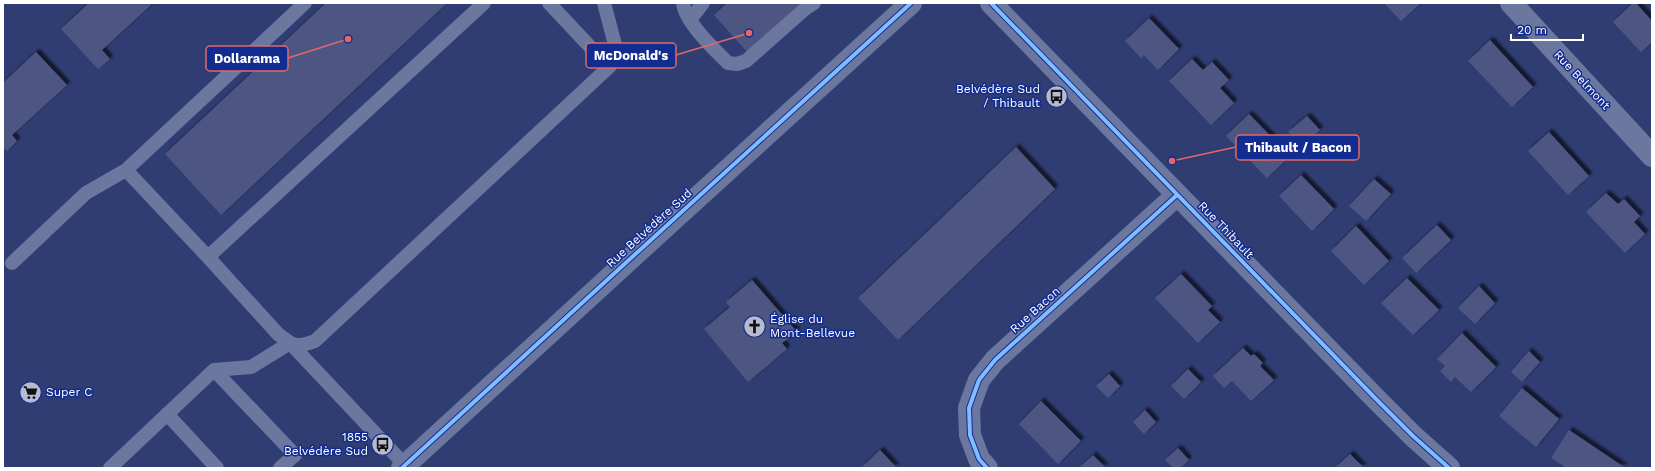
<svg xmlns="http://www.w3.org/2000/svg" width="1655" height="471" viewBox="0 0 1655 471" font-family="'Work Sans',sans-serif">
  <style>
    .building { fill: #4d5783; filter: url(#shadow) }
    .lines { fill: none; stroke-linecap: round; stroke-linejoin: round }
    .service { stroke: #6c779f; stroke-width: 14 }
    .minor { stroke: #6c779f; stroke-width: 22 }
    .tertiary { stroke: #6c779f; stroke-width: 22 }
    .cycleway-casing { stroke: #132c90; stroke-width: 6 }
    .cycleway { stroke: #80bcff; stroke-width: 4 }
    .labels { text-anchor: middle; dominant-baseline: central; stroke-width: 3; stroke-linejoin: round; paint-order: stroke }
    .street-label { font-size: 12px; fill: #fff; stroke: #132c90 }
    .poi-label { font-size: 12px; fill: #fff; stroke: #132c90; text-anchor: end }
    .leader { fill: none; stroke: #e26868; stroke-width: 1.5 }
    .callout-dot { fill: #e26868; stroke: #132c90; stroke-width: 1.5 }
    .callout { fill: #132c90; stroke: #e26868; stroke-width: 1.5 }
    .callout-label { font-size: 13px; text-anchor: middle; font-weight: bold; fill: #fff }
  </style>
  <defs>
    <filter id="shadow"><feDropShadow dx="3.5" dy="-3.5" stdDeviation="1" flood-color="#0009"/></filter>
  </defs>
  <rect width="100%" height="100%" fill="#303d73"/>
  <path class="building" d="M 89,3 L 153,3 L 102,50 L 110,59 L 98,69 L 61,29 Z
    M 326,3 L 447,3 L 221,215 L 165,154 Z
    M 727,3 L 801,3 L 747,52 L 714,15 Z
    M 1384,3 L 1421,3 L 1401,21 Z
    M 1633,3 L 1636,3 L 1652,21 L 1652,42 L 1641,52 L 1613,22 Z
    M 1149,18 L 1179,49 L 1158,70 L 1144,55 L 1141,58 L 1125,41 Z
    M 1490,40 L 1533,87 L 1512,107 L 1468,61 Z
    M 36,52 L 67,85 L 12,135 L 17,141 L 7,151 L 3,147 L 3,83 Z
    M 1192,59 L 1203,70 L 1212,62 L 1229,80 L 1220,88 L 1234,103 L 1211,125 L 1169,81 Z
    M 1249,114 L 1290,156 L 1267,178 L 1226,136 Z
    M 1307,116 L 1320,130 L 1301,146 L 1288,132 Z
    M 1549,132 L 1589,176 L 1568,195 L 1528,151 Z
    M 1016,147 L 1055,189 L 898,340 L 858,298 Z
    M 1301,175 L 1334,209 L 1312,231 L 1279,196 Z
    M 1374,179 L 1391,194 L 1366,221 L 1349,206 Z
    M 1606,193 L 1618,204 L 1624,199 L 1640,216 L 1634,222 L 1645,234 L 1625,253 L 1586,212 Z
    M 1437,225 L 1451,240 L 1416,273 L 1402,258 Z
    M 1356,226 L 1389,261 L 1364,285 L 1331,251 Z
    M 1181,274 L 1212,306 L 1208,310 L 1220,322 L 1198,343 L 1155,298 Z
    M 1407,278 L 1439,310 L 1413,335 L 1381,303 Z
    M 752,280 L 797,332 L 782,343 L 787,349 L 748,382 L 704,329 L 730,307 L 726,302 Z
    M 1479,286 L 1495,303 L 1475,324 L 1458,308 Z
    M 1462,333 L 1496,367 L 1471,392 L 1455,377 L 1451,382 L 1440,371 L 1445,366 L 1437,359 Z
    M 1243,348 L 1251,356 L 1254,354 L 1263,363 L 1260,366 L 1274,380 L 1251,401 L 1232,381 L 1224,388 L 1213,376 Z
    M 1529,351 L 1540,362 L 1522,382 L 1511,372 Z
    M 1188,369 L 1201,382 L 1184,399 L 1171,386 Z
    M 1109,374 L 1120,386 L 1108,398 L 1096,386 Z
    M 1522,388 L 1559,419 L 1536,447 L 1499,416 Z
    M 1041,401 L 1081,441 L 1058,464 L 1019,424 Z
    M 1145,410 L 1156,422 L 1144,434 L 1133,422 Z
    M 1569,430 L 1624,467 L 1624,468 L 1567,468 L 1551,458 Z
    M 1178,448 L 1189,460 L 1180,468 L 1173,468 L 1165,460 Z
    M 880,450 L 897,468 L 861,468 Z
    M 1350,454 L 1364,468 L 1335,468 Z
    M 1093,455 L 1106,468 L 1079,468 Z"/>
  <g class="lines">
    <path class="service" d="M 484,3 L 208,257 L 278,334 C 293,346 296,348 315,341 L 609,67 L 549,3
      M 604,3 L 618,56 L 609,67
      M 683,3 C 685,22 714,49 728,63 L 737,64 L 746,61 L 806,8 L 814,3
      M 690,20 L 703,3
      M 208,257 L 126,170 L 305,3
      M 12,263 L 86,193 L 126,170
      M 214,370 L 295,455 L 280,468
      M 167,414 L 217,468
      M 110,468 L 214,370 L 251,367 L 290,343 L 405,465"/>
    <path class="minor" d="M 1511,3 L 1652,156
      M 987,468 L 979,459 L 970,435 L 969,408 L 979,380 L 995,360 L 1177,195"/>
    <path class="tertiary" d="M 991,3 L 1375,398 L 1413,436 L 1449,468
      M 402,468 C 571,312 741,158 911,3"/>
    <defs>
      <path id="cycleway" d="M 991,3 L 1375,398 L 1413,436 L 1449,468
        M 402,468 C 571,312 741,158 911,3
        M 987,468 L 979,459 L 970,435 L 969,408 L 979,380 L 995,360 L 1177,195"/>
    </defs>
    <use href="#cycleway" class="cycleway-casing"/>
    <use href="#cycleway" class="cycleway"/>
  </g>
  <defs>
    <symbol id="bus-disc" viewBox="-11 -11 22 22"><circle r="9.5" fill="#b7bbce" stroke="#132c90"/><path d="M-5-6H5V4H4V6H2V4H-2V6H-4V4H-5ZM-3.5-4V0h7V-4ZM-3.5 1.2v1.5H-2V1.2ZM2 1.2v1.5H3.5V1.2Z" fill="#111"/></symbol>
    <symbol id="church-disc" viewBox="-11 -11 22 22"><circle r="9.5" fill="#b7bbce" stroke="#132c90"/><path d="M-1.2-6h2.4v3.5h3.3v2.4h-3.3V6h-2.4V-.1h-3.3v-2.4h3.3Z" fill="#111"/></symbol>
    <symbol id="supermarket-disc" viewBox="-11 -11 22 22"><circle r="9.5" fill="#b7bbce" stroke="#132c90"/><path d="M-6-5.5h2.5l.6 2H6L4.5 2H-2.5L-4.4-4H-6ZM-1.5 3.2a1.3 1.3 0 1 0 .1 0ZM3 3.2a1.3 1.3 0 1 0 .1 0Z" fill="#111"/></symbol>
  </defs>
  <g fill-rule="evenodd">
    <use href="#bus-disc" x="1044" y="84" width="25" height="25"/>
    <use href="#church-disc" x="742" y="314" width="25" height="25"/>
    <use href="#supermarket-disc" x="18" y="380" width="25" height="25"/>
    <use href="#bus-disc" x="370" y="432" width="25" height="25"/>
  </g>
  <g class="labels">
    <g class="street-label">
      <text transform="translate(1582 80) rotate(47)">Rue Belmont</text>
      <text transform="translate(649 228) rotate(-42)">Rue Belvédère Sud</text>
      <text transform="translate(1226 230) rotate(46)">Rue Thibault</text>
      <text transform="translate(1035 310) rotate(-42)">Rue Bacon</text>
    </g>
    <g class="poi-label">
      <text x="1040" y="89">Belvédère Sud<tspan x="1040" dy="14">/ Thibault</tspan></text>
      <text x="770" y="319" text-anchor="start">Église du<tspan x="770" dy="14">Mont-Bellevue</tspan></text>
      <text x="46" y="392" text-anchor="start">Super C</text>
      <text x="368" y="437">1855<tspan x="368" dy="14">Belvédère Sud</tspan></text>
    </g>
  </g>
  <path class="leader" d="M749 33L676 55M348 39L288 58M1172 161L1236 147"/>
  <g class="callout-dot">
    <circle cx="749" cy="33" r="4"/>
    <circle cx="348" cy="39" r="4"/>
    <circle cx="1172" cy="161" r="4"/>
  </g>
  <g class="callout">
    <rect x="586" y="43" width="90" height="25" rx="4"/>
    <rect x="206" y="46" width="82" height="25" rx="4"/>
    <rect x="1236" y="135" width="123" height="25" rx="4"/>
  </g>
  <g class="callout-label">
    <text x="631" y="60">McDonald's</text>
    <text x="247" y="63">Dollarama</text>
    <text x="1298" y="152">Thibault / Bacon</text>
  </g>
  <rect width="1655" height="471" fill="none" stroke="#ffffff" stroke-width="8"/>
  <path d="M1511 34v6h72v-6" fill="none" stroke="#ffffff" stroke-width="2"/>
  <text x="1517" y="34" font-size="12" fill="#ffffff" stroke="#132c90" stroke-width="3" paint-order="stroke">20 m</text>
</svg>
